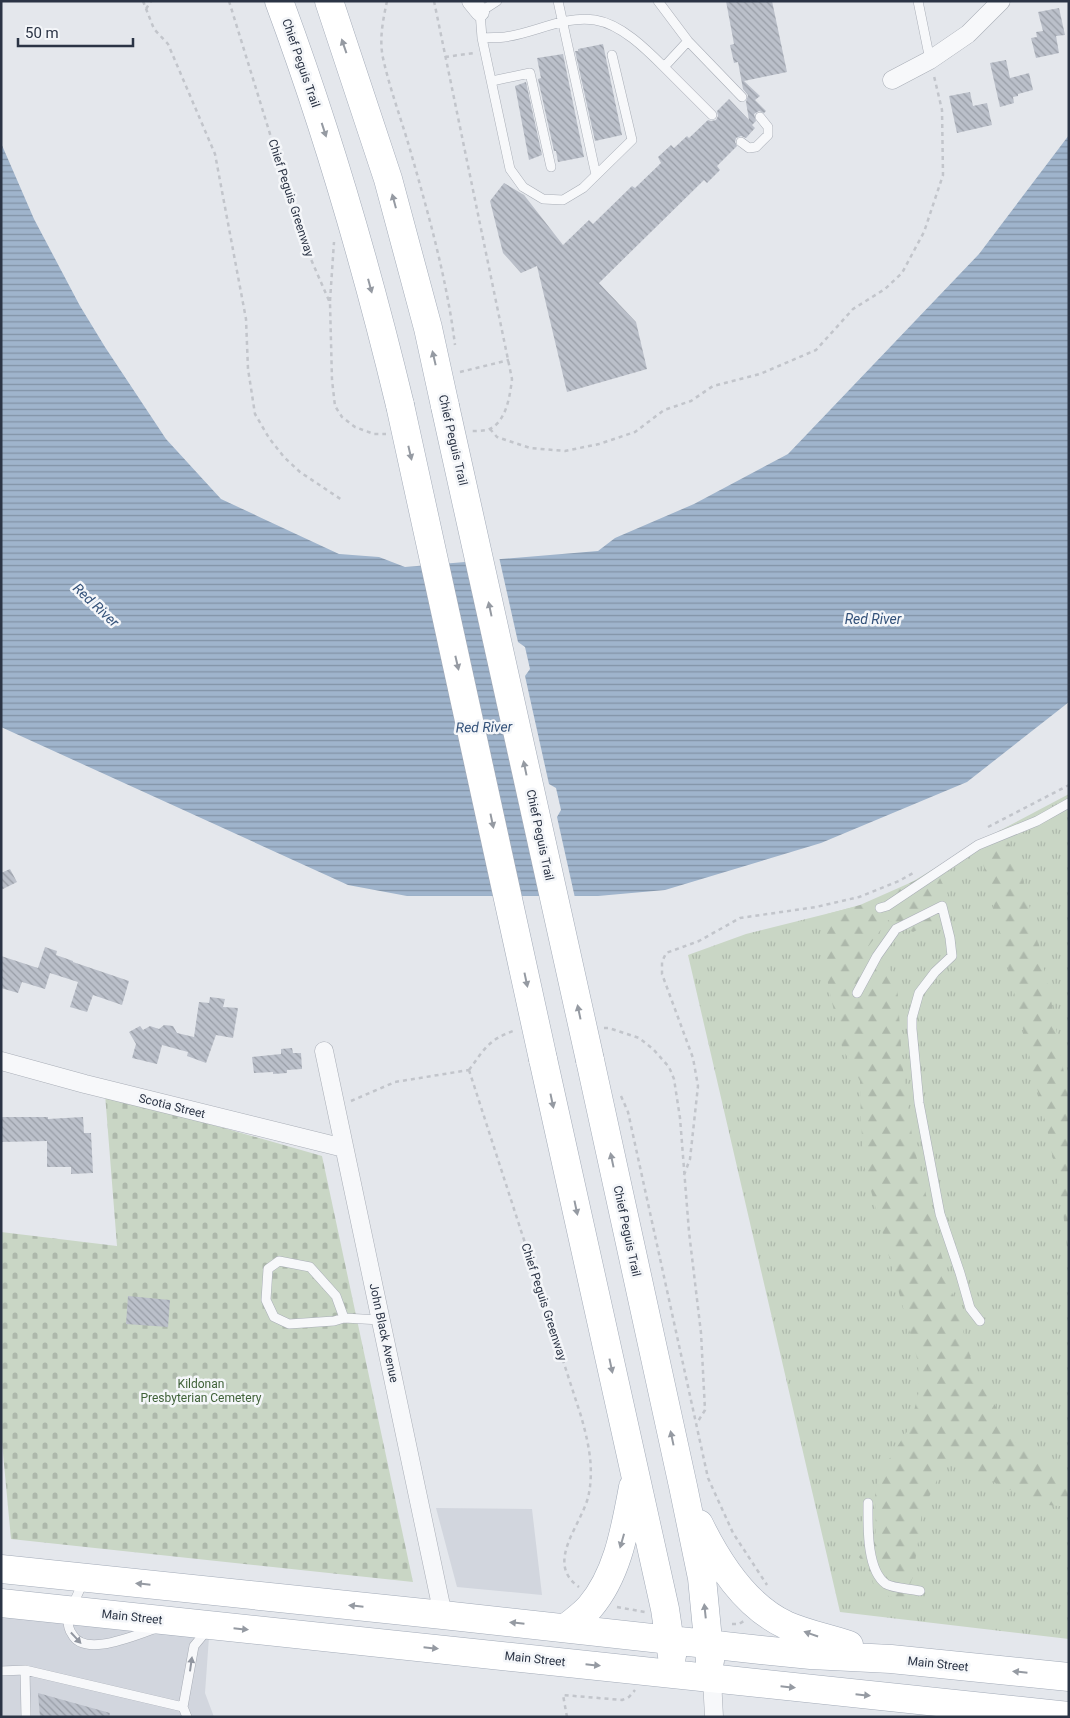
<svg xmlns="http://www.w3.org/2000/svg" width="1070" height="1718" viewBox="0 0 1070 1718" font-family="Roboto,sans-serif">
  <style>
    .built { fill: #d2d6de }
    .grass { fill: url(#grass-tufts) }
    .forest { fill: url(#forest-firs) }
    .cemetery { fill: url(#cemetery-stones) }
    .water { fill: url(#water-rules) }
    .pier { fill: #e4e7ec }
    .building { fill: url(#building-back-hatch) }
    .lines { fill: none; stroke-linecap: round; stroke-linejoin: round }
    .lane-casing { stroke: #a9aeb7; stroke-width: 10 }
    .street-casing { stroke: #a9aeb7; stroke-width: 19 }
    .primary-casing { stroke: #a3abb8; stroke-width: 29 }
    .path { stroke: #c2c5cb; stroke-width: 2.5; stroke-dasharray: 4 4; stroke-linecap: butt }
    .lane { stroke: #f7f8fa; stroke-width: 9 }
    .street { stroke: #f7f8fa; stroke-width: 18 }
    .primary { stroke: #fff; stroke-width: 28 }
    .primary-bridge-casing { stroke: #a3abb8; stroke-width: 29; stroke-linecap: butt }
    .primary-bridge { stroke: #fff; stroke-width: 28 }
    .oneway { fill: #959aa2 }
    .oneway2 { fill: #9196a0 }
    .labels { text-anchor: middle; dominant-baseline: central; stroke-width: 5; stroke-linejoin: round; paint-order: stroke }
    .street-label { font-size: 12px; fill: #2b3445; stroke: #f4f6f9 }
    .park-label { font-size: 12px; fill: #3f6138; stroke: #f4f6f9 }
    .water-label { font-size: 14px; font-style: italic; fill: #34527a; stroke: #f4f6f9 }
  </style>
  <defs>
    <pattern id="grass-tufts" width="24" height="20" patternUnits="userSpaceOnUse" patternTransform="scale(1.25)"><rect width="24" height="20" fill="#c9d6c5"/><path d="M3 7l-1-3M5 7V3M7 7l1-3M15 17l-1-3M17 17v-4M19 17l1-3" fill="none" stroke="#adb8ab"/></pattern>
    <pattern id="forest-firs" width="22" height="20" patternUnits="userSpaceOnUse" patternTransform="scale(1.25)"><rect width="22" height="20" fill="#c9d6c5"/><path d="M5 1l3.5 6h-7zM16 11l3.5 6h-7z" fill="#adb8ab"/></pattern>
    <pattern id="cemetery-stones" width="16" height="16" patternUnits="userSpaceOnUse" patternTransform="scale(1.25)"><rect width="16" height="16" fill="#c9d6c5"/><path d="M2 7V4a2 2 0 0 1 4 0v3zM10 15v-3a2 2 0 0 1 4 0v3z" fill="#adb8ab"/></pattern>
    <pattern id="water-rules" width="6" height="5" patternUnits="userSpaceOnUse" patternTransform="scale(1.25)"><rect width="6" height="5" fill="#9fb4cc"/><path d="M0 2.5h6" fill="none" stroke="#8293a7"/></pattern>
    <pattern id="building-back-hatch" width="6" height="6" patternUnits="userSpaceOnUse" patternTransform="scale(1.25)"><rect width="6" height="6" fill="#bbc0ca"/><path d="M-1 5l2 2M0 0l6 6M5-1l2 2" fill="none" stroke="#989da6"/></pattern>
  </defs>
  <rect width="100%" height="100%" fill="#e4e7ec"/>
  <path class="built" d="M 436,1508 L 532,1509 L 542,1595 L 457,1587 Z
    M 1,1615 L 209,1637 L 205,1693 L 214,1717 L 2,1717 Z"/>
  <path class="grass" d="M 1069,794 L 1069,1639 L 840,1612 L 688,955 L 746,934 L 882,900 L 980,841 Z"/>
  <path class="forest" d="M 998,838 L 1007,841 L 1018,857 L 1051,1000 L 1064,1073 L 1069,1088 L 1069,1264 L 1062,1203 L 1047,1129 L 981,855 L 984,847 Z
    M 939,876 L 948,895 L 937,920 L 913,932 L 888,920 L 868,947 L 885,961 L 897,982 L 902,1062 L 913,1143 L 937,1239 L 973,1366 L 1016,1443 L 1053,1471 L 1069,1477 L 1069,1507 L 1048,1505 L 1017,1493 L 981,1476 L 955,1452 L 938,1478 L 922,1512 L 913,1577 L 904,1599 L 884,1595 L 874,1585 L 868,1569 L 859,1557 L 876,1533 L 875,1489 L 884,1467 L 910,1427 L 919,1391 L 918,1362 L 865,1169 L 861,1124 L 860,1081 L 842,1047 L 828,984 L 821,937 L 827,914 L 860,905 L 921,878 Z"/>
  <path class="cemetery" d="M 105,1094 L 322,1156 L 413,1582 L 11,1539 L 1,1432 L 1,1232 L 117,1246 Z"/>
  <path class="water" d="M 1069,135 L 1069,702 L 967,782 L 821,843 L 665,890 L 598,896 L 407,896 L 348,885 L 1,727 L 1,143 L 34,219 L 80,306 L 105,347 L 166,439 L 221,499 L 339,554 L 379,557 L 405,567 L 598,551 L 615,538 L 694,504 L 788,454 L 979,254 Z"/>
  <path class="pier" d="M 499,557 L 518,642 L 525,647 L 530,669 L 525,676 L 549,784 L 556,788 L 561,810 L 557,817 L 575,898 L 542,898 L 467,560 Z"/>
  <path class="building" d="M 726,1 L 772,1 L 787,72 L 744,81 L 760,96 L 755,100 L 766,111 L 764,113 L 759,111 L 754,114 L 756,121 L 752,125 L 755,128 L 746,138 L 741,136 L 736,138 L 735,142 L 737,146 L 717,166 L 720,170 L 707,183 L 704,180 L 599,283 L 636,322 L 647,369 L 567,392 L 537,266 L 521,273 L 503,253 L 490,201 L 504,183 L 524,195 L 563,245 L 589,220 L 593,224 L 632,186 L 635,188 L 661,163 L 658,157 L 671,145 L 674,148 L 687,136 L 689,138 L 708,120 L 711,121 L 716,120 L 718,116 L 717,111 L 729,99 L 749,120 L 746,102 L 748,95 L 743,89 L 738,62 L 734,63 L 730,45 L 734,44 Z
    M 1059,8 L 1065,35 L 1056,36 L 1059,53 L 1036,58 L 1031,38 L 1037,37 L 1036,32 L 1043,31 L 1038,12 Z
    M 603,44 L 622,135 L 595,141 L 575,51 L 578,51 L 578,49 Z
    M 563,54 L 584,157 L 558,162 L 556,151 L 554,151 L 538,79 L 541,78 L 537,58 Z
    M 1006,60 L 1010,78 L 1029,73 L 1033,90 L 1018,94 L 1018,96 L 1013,97 L 1014,103 L 1000,107 L 990,63 Z
    M 526,82 L 542,155 L 529,160 L 515,86 Z
    M 970,92 L 973,106 L 987,103 L 992,125 L 957,133 L 949,96 Z
    M 10,869 L 17,882 L 1,890 L 1,873 Z
    M 45,947 L 57,951 L 56,955 L 73,961 L 73,962 L 129,981 L 122,1005 L 93,995 L 87,1012 L 70,1007 L 78,982 L 50,973 L 45,989 L 22,982 L 18,993 L 1,988 L 1,956 L 38,968 Z
    M 210,997 L 225,999 L 223,1007 L 238,1008 L 233,1038 L 216,1035 L 206,1063 L 187,1056 L 188,1052 L 162,1045 L 157,1064 L 132,1058 L 136,1044 L 129,1032 L 140,1026 L 143,1030 L 150,1026 L 159,1029 L 164,1025 L 173,1026 L 177,1033 L 194,1037 L 199,1002 L 209,1003 Z
    M 292,1048 L 293,1053 L 301,1053 L 302,1069 L 287,1070 L 287,1073 L 273,1074 L 273,1072 L 254,1073 L 252,1057 L 281,1054 L 281,1049 Z
    M 1,1117 L 48,1117 L 48,1119 L 83,1117 L 84,1133 L 91,1133 L 93,1173 L 71,1174 L 71,1167 L 47,1167 L 47,1141 L 1,1142 Z
    M 128,1296 L 170,1300 L 168,1327 L 126,1324 Z
    M 38,1693 L 110,1713 L 109,1717 L 40,1717 Z"/>
  <g class="lines">
    <defs>
      <path id="lane" d="M 497,1 L 480,12 L 482,38 C 490,37 498,38 505,37 C 535,33 565,15 595,20 C 621,24 646,49 664,67 L 688,41 L 658,1
        M 558,1 L 596,175
        M 918,1 L 930,60
        M 482,38 L 510,169 L 523,187 L 543,199 L 563,200 L 583,188 L 632,140 L 612,55
        M 688,41 L 742,97
        M 664,67 L 712,115
        M 492,81 L 530,73 L 551,167
        M 741,142 L 749,148 L 756,147 L 768,135 L 768,127 L 760,117
        M 880,908 L 887,906 L 978,845 L 1037,821 L 1069,803
        M 857,993 L 877,956 L 896,929 L 942,906 L 950,938 L 952,956 L 935,972 L 919,993 L 912,1018 L 912,1029 L 919,1103 L 940,1214 L 960,1273 L 970,1308 L 980,1321
        M 344,1318 L 334,1321 L 289,1324 L 274,1317 L 266,1300 L 268,1269 L 279,1261 L 310,1267 L 336,1296 L 344,1318 L 381,1320
        M 868,1503 C 868,1524 866,1570 886,1584 C 892,1588 911,1589 920,1591
        M 84,1580 C 80,1590 69,1611 68,1620 C 68,1624 69,1630 72,1634 C 84,1658 135,1635 154,1629
        M 1,1671 L 25,1670
        M 183,1707 L 194,1646 L 208,1629
        M 26,1717 L 25,1670 L 183,1707 L 187,1717"/>
      <path id="street" d="M 471,1 L 480,12
        M 892,80 L 930,60 L 968,34 L 1001,1
        M 324,1051 L 443,1615
        M 1,1061 L 85,1084 L 344,1148
        M 712,1679 L 714,1717"/>
      <path id="primary" d="M 279,1 C 328,133 367,268 400,405
        M 329,1 L 388,179 L 428,328 L 445,406
        M 543,1059 L 665,1609 L 672,1656
        M 590,1060 L 683,1486 L 702,1578 L 710,1661
        M 699,1524 C 718,1563 745,1606 786,1625 C 807,1634 828,1638 849,1645
        M 1,1569 L 443,1615 L 761,1650 L 811,1655 L 891,1659 L 1069,1677
        M 1,1603 L 1069,1716
        M 566,1628 C 574,1621 583,1615 590,1607 C 618,1574 625,1529 633,1487"/>
    </defs>
    <use href="#lane" class="lane-casing"/>
    <use href="#street" class="street-casing"/>
    <use href="#primary" class="primary-casing"/>
    <path class="path" d="M 143,1 L 154,29 L 168,44 L 215,154 L 246,319 L 248,369 L 255,414 L 269,438 L 284,457 L 300,472 L 342,500
      M 229,1 L 303,241 L 330,303 L 332,380 L 335,406 L 342,417 L 355,427 L 374,434 L 386,434
      M 387,1 C 383,20 379,39 383,58 C 390,90 402,121 411,153 C 429,216 447,280 455,345
      M 434,1 L 512,379 C 510,396 506,424 487,430 C 482,431 476,431 471,431
      M 146,9 L 151,1
      M 445,57 L 474,53
      M 330,301 L 334,242
      M 460,372 L 509,360
      M 490,429 L 497,437 L 530,448 L 565,451 L 599,444 L 635,432 L 664,410 L 691,401 L 713,386 L 760,374 L 816,350 L 853,309 L 885,289 L 902,273 L 924,232 L 943,175 L 942,110 L 934,76
      M 988,827 L 1069,785
      M 604,1028 L 609,1028 L 639,1038 L 653,1049 L 669,1067 L 674,1079 L 680,1118 L 689,1232 L 701,1333 L 705,1410 L 697,1423
      M 469,1070 L 581,1416 C 588,1441 594,1466 589,1493 C 584,1523 543,1562 579,1587
      M 469,1070 C 485,1048 489,1039 516,1030
      M 621,1096 L 628,1112 L 708,1478 L 733,1533 L 767,1585
      M 351,1101 L 395,1082 L 469,1070
      M 684,1175 L 690,1159 L 698,1086 L 693,1058 L 662,974 L 662,962 L 666,953 L 699,941 L 740,918 L 816,907 L 859,897 L 899,881 L 913,873
      M 617,1607 L 645,1612
      M 732,1624 L 739,1624 L 744,1621
      M 567,1717 L 563,1695 L 622,1700 L 629,1697 L 635,1690"/>
    <use href="#lane" class="lane"/>
    <use href="#street" class="street"/>
    <use href="#primary" class="primary"/>
    <defs>
      <path id="primary-bridge" d="M 400,405 L 543,1059
        M 445,406 L 590,1060"/>
    </defs>
    <use href="#primary-bridge" class="primary-bridge-casing"/>
    <use href="#primary-bridge" class="primary-bridge"/>
  </g>
  <defs><path id="oneway-solid" d="M-6-.8H1V-3.2L6.5 0L1 3.2V.8H-6Z" transform="scale(1.25)"/></defs>
  <g class="oneway">
    <use href="#oneway-solid" transform="translate(344 46) rotate(-109)"/>
    <use href="#oneway-solid" transform="translate(324 130) rotate(72)"/>
    <use href="#oneway-solid" transform="translate(394 201) rotate(-105)"/>
    <use href="#oneway-solid" transform="translate(370 286) rotate(75)"/>
    <use href="#oneway-solid" transform="translate(434 358) rotate(-103)"/>
    <use href="#oneway-solid" transform="translate(410 453) rotate(77)"/>
    <use href="#oneway-solid" transform="translate(490 609) rotate(-102)"/>
    <use href="#oneway-solid" transform="translate(457 663) rotate(77)"/>
    <use href="#oneway-solid" transform="translate(525 768) rotate(-102)"/>
    <use href="#oneway-solid" transform="translate(492 821) rotate(78)"/>
    <use href="#oneway-solid" transform="translate(526 980) rotate(78)"/>
    <use href="#oneway-solid" transform="translate(579 1012) rotate(-102)"/>
    <use href="#oneway-solid" transform="translate(552 1101) rotate(78)"/>
    <use href="#oneway-solid" transform="translate(612 1160) rotate(-102)"/>
    <use href="#oneway-solid" transform="translate(576 1208) rotate(78)"/>
    <use href="#oneway-solid" transform="translate(611 1366) rotate(78)"/>
    <use href="#oneway-solid" transform="translate(672 1438) rotate(-102)"/>
    <use href="#oneway-solid" transform="translate(622 1541) rotate(106)"/>
    <use href="#oneway-solid" transform="translate(143 1584) rotate(-174)"/>
    <use href="#oneway-solid" transform="translate(356 1606) rotate(-174)"/>
    <use href="#oneway-solid" transform="translate(705 1611) rotate(-96)"/>
    <use href="#oneway-solid" transform="translate(517 1623) rotate(-174)"/>
    <use href="#oneway-solid" transform="translate(241 1629) rotate(6)"/>
    <use href="#oneway-solid" transform="translate(811 1634) rotate(-161)"/>
    <use href="#oneway-solid" transform="translate(431 1648) rotate(6)"/>
    <use href="#oneway-solid" transform="translate(593 1665) rotate(6)"/>
    <use href="#oneway-solid" transform="translate(1020 1672) rotate(-174)"/>
    <use href="#oneway-solid" transform="translate(788 1687) rotate(6)"/>
    <use href="#oneway-solid" transform="translate(863 1695) rotate(6)"/>
  </g>
  <g class="oneway2">
    <use href="#oneway-solid" transform="translate(76 1638) rotate(47)"/>
    <use href="#oneway-solid" transform="translate(191 1664) rotate(-82)"/>
  </g>
  <g class="labels">
    <g class="street-label">
      <text transform="translate(301 63) rotate(71)">Chief Peguis Trail</text>
      <text transform="translate(291 198) rotate(72)">Chief Peguis Greenway</text>
      <text transform="translate(453 440) rotate(77)">Chief Peguis Trail</text>
      <text transform="translate(540 835) rotate(78)">Chief Peguis Trail</text>
      <text transform="translate(172 1106) rotate(14)">Scotia Street</text>
      <text transform="translate(627 1231) rotate(78)">Chief Peguis Trail</text>
      <text transform="translate(544 1302) rotate(72)">Chief Peguis Greenway</text>
      <text transform="translate(384 1333) rotate(78)">John Black Avenue</text>
      <text transform="translate(132 1617) rotate(6)">Main Street</text>
      <text transform="translate(535 1659) rotate(6)">Main Street</text>
      <text transform="translate(938 1664) rotate(6)">Main Street</text>
    </g>
    <g class="park-label">
      <text x="201" y="1384">Kildonan<tspan x="201" dy="14">Presbyterian Cemetery</tspan></text>
    </g>
    <g class="water-label">
      <text transform="translate(96 605) rotate(43)">Red River</text>
      <text x="873" y="619">Red River</text>
      <text transform="translate(484 727) rotate(-1)">Red River</text>
    </g>
  </g>
  <rect width="1070" height="1718" fill="none" stroke="#2b3445" stroke-width="5"/>
  <path d="M18 38v8h115v-8" fill="none" stroke="#2b3445" stroke-width="2.5"/>
  <text x="25" y="38" font-size="15" fill="#2b3445" stroke="#f4f6f9" stroke-width="4" paint-order="stroke">50 m</text>
</svg>
